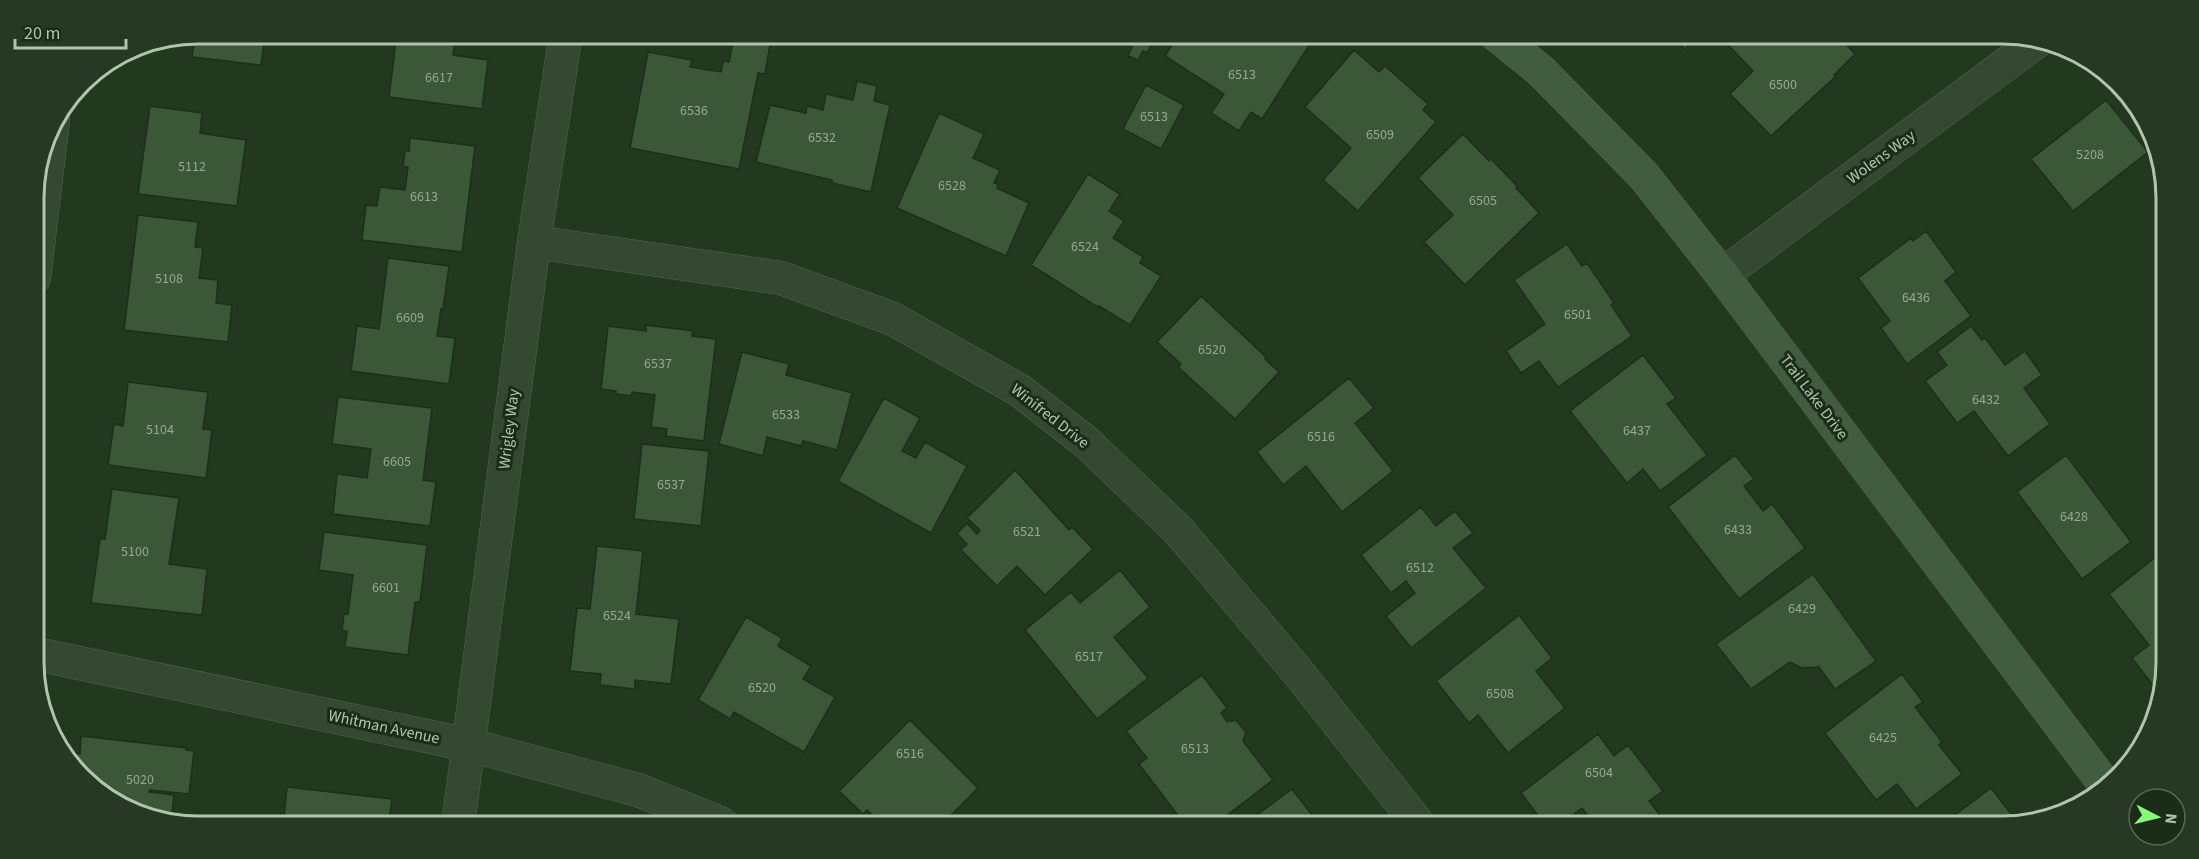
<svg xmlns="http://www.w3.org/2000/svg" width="2199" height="859" viewBox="0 0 2199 859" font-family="'Source Sans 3',sans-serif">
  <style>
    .building { fill: #3b5738; stroke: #1c2f1a; stroke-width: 1.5 }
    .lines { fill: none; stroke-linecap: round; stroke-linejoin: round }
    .street-casing { stroke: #526750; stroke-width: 34 }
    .secondary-casing { stroke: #526750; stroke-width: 34 }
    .street { stroke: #354932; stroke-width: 33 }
    .secondary { stroke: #425c40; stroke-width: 33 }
    .labels { text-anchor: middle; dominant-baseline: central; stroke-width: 6; stroke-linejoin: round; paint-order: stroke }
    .number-label { font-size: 14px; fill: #92aa90 }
    .street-label { font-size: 16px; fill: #afc6ad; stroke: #1b2d18 }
    .rim { fill: none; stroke: #afc6ad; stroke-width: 3 }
  </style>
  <rect width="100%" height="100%" fill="#22381f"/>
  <path class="building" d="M 196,33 L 265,33 L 261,65 L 192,57 Z
    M 397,33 L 456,33 L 453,55 L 488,60 L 482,109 L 389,97 Z
    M 735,33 L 772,33 L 765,74 L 758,73 L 739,169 L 630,148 L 648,52 L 692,60 L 690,67 L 721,72 L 723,61 L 729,62 Z
    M 1108,33 L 1157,33 L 1147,53 L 1143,51 L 1138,60 L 1128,56 L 1132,47 Z
    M 1180,33 L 1255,33 L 1262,37 L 1264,33 L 1317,33 L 1262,119 L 1251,112 L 1239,131 L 1211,113 L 1224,94 L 1165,56 Z
    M 1668,33 L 1700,33 L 1685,49 Z
    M 1717,33 L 1799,33 L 1803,37 L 1807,33 L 1835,33 L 1855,54 L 1834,75 L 1836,76 L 1771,136 L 1730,94 L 1753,71 Z
    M 1354,50 L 1379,72 L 1385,66 L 1428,104 L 1423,110 L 1436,122 L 1358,211 L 1323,180 L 1351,148 L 1305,107 Z
    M 857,81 L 877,86 L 874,101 L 890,105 L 871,192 L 832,183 L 832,180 L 756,162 L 770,105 L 806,113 L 807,106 L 823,110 L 826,94 L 853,100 Z
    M 1146,85 L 1184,105 L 1161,149 L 1123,129 Z
    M 2106,100 L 2148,152 L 2073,211 L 2031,159 Z
    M 150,106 L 202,113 L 200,133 L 246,140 L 237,206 L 138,194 Z
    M 939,113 L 984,134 L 973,158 L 1000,170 L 994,183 L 998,184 L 997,188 L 1029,203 L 1006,256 L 897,208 Z
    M 1463,134 L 1489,161 L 1491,159 L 1518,187 L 1516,188 L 1539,213 L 1465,285 L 1424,242 L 1453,215 L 1418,178 Z
    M 410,138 L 475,146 L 462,252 L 362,240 L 366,205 L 377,206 L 380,187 L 405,190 L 408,167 L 403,166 L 405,151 L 409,151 Z
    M 1088,174 L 1120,194 L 1109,211 L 1124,221 L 1113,238 L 1143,257 L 1140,263 L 1161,276 L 1130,325 L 1099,306 L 1099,308 L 1031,265 Z
    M 138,215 L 198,222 L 195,247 L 203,248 L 199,278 L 218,280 L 216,303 L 232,305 L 228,342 L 124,330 Z
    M 1926,231 L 1956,272 L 1945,281 L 1971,316 L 1907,364 L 1881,328 L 1890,321 L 1858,278 L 1911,238 L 1913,241 Z
    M 1567,244 L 1582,266 L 1587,263 L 1614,303 L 1611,305 L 1632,336 L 1558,387 L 1539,361 L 1521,373 L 1506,351 L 1545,324 L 1514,280 Z
    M 388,258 L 449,266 L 443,309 L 441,309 L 437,336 L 455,338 L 449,384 L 351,371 L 357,326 L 379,329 Z
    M 1201,296 L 1266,357 L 1265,359 L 1279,372 L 1235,419 L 1178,367 L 1181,364 L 1157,342 Z
    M 646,325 L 693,331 L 692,336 L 716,339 L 704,441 L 666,436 L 667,429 L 651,427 L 655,395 L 632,392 L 631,396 L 616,394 L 616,391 L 601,389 L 608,326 L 646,331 Z
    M 1971,326 L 1982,340 L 1985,338 L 2005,365 L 2025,351 L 2042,375 L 2024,388 L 2050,424 L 2008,456 L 1974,411 L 1957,423 L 1925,381 L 1947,365 L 1937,352 Z
    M 742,352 L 789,364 L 786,375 L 852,393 L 837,450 L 803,441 L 801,446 L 767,437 L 763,456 L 719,444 Z
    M 1643,355 L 1676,398 L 1667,404 L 1707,455 L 1660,491 L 1643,469 L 1627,483 L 1570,411 Z
    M 1349,378 L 1374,408 L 1355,423 L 1393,471 L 1342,512 L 1306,466 L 1283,485 L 1257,452 Z
    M 128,382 L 208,392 L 203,429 L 212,430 L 206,478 L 108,465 L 114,424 L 123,426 Z
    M 338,397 L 432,408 L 423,480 L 436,482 L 430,526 L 333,514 L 337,474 L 367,478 L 371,449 L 332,444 Z
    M 884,398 L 920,418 L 902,451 L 916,458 L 925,442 L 967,466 L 931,533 L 838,481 Z
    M 642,444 L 709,451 L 701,526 L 634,519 Z
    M 1735,455 L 1754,479 L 1744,486 L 1763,511 L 1772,504 L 1805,548 L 1739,599 L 1668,507 Z
    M 2066,455 L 2131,542 L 2082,579 L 2017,492 Z
    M 1015,470 L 1069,530 L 1072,527 L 1093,549 L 1045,595 L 1017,566 L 997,586 L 961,550 L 967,544 L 957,534 L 967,523 L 977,534 L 980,530 L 967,518 Z
    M 112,489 L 179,498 L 169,564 L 207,569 L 202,615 L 91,603 L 100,539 L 105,539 Z
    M 1421,507 L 1436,526 L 1455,511 L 1473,533 L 1453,548 L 1486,588 L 1411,648 L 1386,616 L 1415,593 L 1406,581 L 1391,593 L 1361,555 Z
    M 324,532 L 427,545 L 420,602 L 415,602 L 408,655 L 345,647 L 347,631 L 342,630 L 344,614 L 348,614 L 353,575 L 319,570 Z
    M 597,546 L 643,551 L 636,614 L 679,619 L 671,684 L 635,680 L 635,689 L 600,685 L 601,674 L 570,671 L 577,608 L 590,609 Z
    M 2161,553 L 2166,559 L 2166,661 L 2161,690 L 2158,692 L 2132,658 L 2149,645 L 2109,594 Z
    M 1120,570 L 1150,607 L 1114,637 L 1148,678 L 1097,719 L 1025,630 L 1071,592 L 1080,603 Z
    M 1813,574 L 1876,661 L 1835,689 L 1819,667 L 1802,668 L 1790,662 L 1751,689 L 1716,644 Z
    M 1519,615 L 1552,658 L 1536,671 L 1565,708 L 1508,753 L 1478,715 L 1469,723 L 1436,681 Z
    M 746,617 L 782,638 L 778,646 L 811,666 L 803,679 L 835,697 L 804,752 L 734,712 L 730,719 L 698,700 Z
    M 1902,674 L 1923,702 L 1915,707 L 1942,742 L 1939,745 L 1962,774 L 1916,809 L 1897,784 L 1876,800 L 1825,733 Z
    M 1202,675 L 1227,708 L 1221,713 L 1227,722 L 1236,720 L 1246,732 L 1243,741 L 1273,780 L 1213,826 L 1186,826 L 1139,764 L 1147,758 L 1126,731 Z
    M 910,720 L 978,788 L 940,826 L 879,826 L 881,823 L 867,810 L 863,814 L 839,791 Z
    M 1598,734 L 1614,756 L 1628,745 L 1663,791 L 1649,801 L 1659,814 L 1643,826 L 1596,826 L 1582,808 L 1558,826 L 1546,826 L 1521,793 Z
    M 81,736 L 186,748 L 186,750 L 194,751 L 189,794 L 150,790 L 149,792 L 174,795 L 171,822 L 145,817 L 74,770 L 75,753 L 80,754 Z
    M 287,787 L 392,799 L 389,821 L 395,821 L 394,826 L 283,826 Z
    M 1991,788 L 2018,823 L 2012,826 L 1940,826 Z
    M 1292,789 L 1316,820 L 1309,826 L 1242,826 Z"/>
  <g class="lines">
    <defs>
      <path id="street" d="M 534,242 L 781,278 L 893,319 L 1019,390 L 1086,442 L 1178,530 L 1297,671 L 1420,826
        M 1722,275 L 2040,39
        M 34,278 L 53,121
        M 36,654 L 469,745 L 638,790 L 718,822 L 724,826
        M 458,826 L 534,242 L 566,33"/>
      <path id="secondary" d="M 1494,33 L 1541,71 L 1644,176 L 1722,275 L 2106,786"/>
    </defs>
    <use href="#street" class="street-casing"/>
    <use href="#secondary" class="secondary-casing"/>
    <use href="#street" class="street"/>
    <use href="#secondary" class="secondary"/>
  </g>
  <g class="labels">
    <g class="number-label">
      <text x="1242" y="75">6513</text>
      <text x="439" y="78">6617</text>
      <text x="1783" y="85">6500</text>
      <text x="694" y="111">6536</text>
      <text x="1154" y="117">6513</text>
      <text x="1380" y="135">6509</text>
      <text x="822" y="138">6532</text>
      <text x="2090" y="155">5208</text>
      <text x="192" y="167">5112</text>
      <text x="952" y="186">6528</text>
      <text x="424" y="197">6613</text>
      <text x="1483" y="201">6505</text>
      <text x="1085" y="247">6524</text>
      <text x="169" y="279">5108</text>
      <text x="1916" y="298">6436</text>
      <text x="1578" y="315">6501</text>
      <text x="410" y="318">6609</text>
      <text x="1212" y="350">6520</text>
      <text x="658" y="364">6537</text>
      <text x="1986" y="400">6432</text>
      <text x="786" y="415">6533</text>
      <text x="160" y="430">5104</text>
      <text x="1637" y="431">6437</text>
      <text x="1321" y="437">6516</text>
      <text x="397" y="462">6605</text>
      <text x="671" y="485">6537</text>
      <text x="2074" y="517">6428</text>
      <text x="1738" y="530">6433</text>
      <text x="1027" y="532">6521</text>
      <text x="135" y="552">5100</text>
      <text x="1420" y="568">6512</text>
      <text x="386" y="588">6601</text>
      <text x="1802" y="609">6429</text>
      <text x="617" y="616">6524</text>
      <text x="1089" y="657">6517</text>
      <text x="762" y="688">6520</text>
      <text x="1500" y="694">6508</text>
      <text x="1883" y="738">6425</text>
      <text x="1195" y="749">6513</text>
      <text x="910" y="754">6516</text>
      <text x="1599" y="773">6504</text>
      <text x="140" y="780">5020</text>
    </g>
    <g class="street-label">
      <text transform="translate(1881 157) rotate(-36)">Wolens Way</text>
      <text transform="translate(1814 397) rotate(53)">Trail Lake Drive</text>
      <text transform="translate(1050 416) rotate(38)">Winifred Drive</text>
      <text transform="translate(509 429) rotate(-83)">Wrigley Way</text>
      <text transform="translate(384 727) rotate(12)">Whitman Avenue</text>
    </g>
  </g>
  <path d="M0 0H2199V859H0ZM198 44H2002A154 154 0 0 1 2156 198V662A154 154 0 0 1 2002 816H198A154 154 0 0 1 44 662V198A154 154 0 0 1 198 44Z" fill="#273924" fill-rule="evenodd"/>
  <path class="rim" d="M198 44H2002A154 154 0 0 1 2156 198V662A154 154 0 0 1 2002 816H198A154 154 0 0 1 44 662V198A154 154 0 0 1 198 44Z"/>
  <g transform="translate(2157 817) rotate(97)"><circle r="28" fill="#1b2d18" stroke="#566a54" stroke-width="1.5"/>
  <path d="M0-4.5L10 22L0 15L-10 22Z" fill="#85fd7a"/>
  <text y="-9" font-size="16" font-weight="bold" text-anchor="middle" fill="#afc6ad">N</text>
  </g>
  <path d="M15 39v9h111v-9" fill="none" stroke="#afc6ad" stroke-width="3"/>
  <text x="24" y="39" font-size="18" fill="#afc6ad" stroke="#1b2d18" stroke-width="4.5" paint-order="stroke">20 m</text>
</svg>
